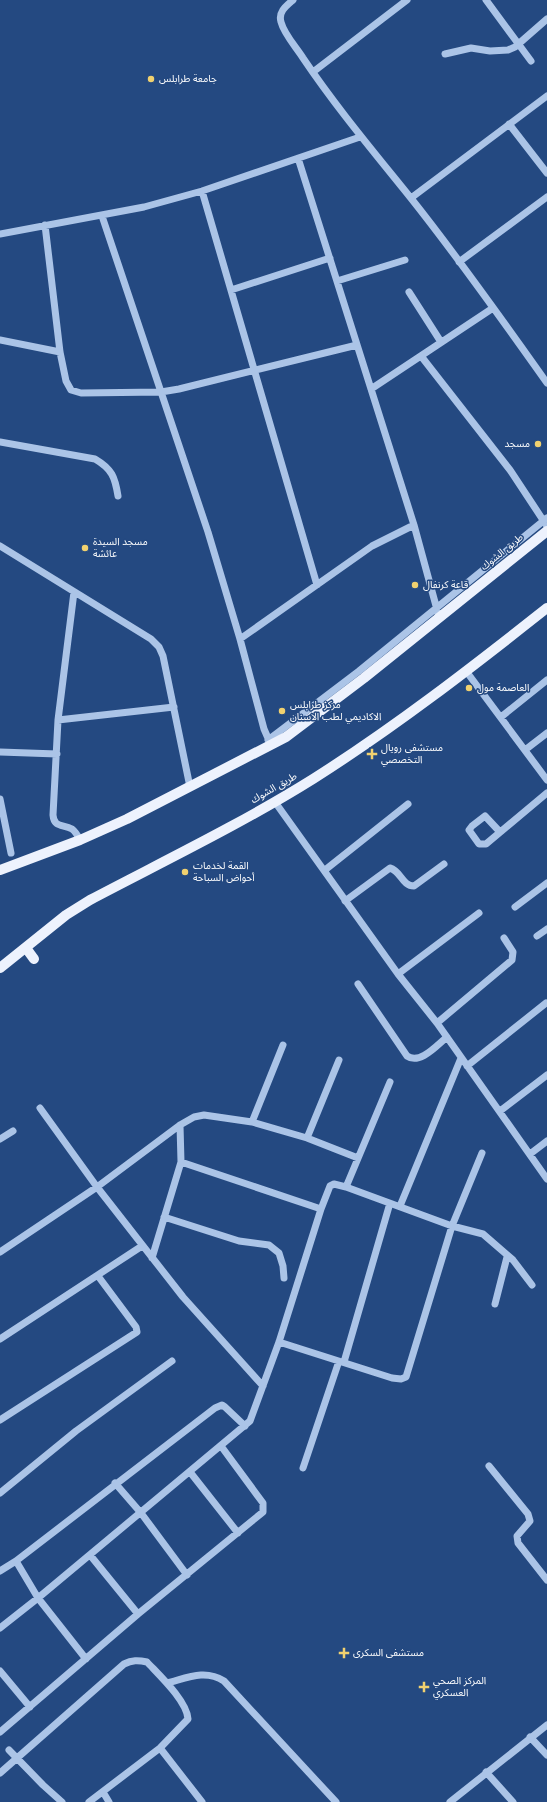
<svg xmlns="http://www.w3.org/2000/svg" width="547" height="1802" viewBox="0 0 547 1802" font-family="'Fira Sans','Noto Sans Arabic',sans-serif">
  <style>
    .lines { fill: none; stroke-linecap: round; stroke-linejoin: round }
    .minor { stroke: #abc4e7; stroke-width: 7 }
    .major { stroke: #edf2fd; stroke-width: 10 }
    .poi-dot { fill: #f1d16f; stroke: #244981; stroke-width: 1.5 }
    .labels { text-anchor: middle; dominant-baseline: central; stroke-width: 3; stroke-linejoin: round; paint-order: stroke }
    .poi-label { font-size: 10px; fill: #fff; stroke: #244981; text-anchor: start }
    .street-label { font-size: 10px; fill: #fff; stroke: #244981 }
  </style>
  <rect width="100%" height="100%" fill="#244981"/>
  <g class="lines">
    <path class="minor" d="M 293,0 C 286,6 278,12 281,22 C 284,34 296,47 303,58 C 336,107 373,151 410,197 C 458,257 503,321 547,383
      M 486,0 L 531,61
      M 445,54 L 471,48 L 490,51 L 508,50 L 515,47 L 547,19
      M 313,72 L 407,0
      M 509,124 L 547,173
      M 298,158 L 414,525 L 439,617
      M 202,191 L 317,585
      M 411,198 L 547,96
      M 102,216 L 208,532 L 240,639 L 264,729 L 271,745
      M 45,225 L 60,352 L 66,381 L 71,390 L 81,393 L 161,392 L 179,389 L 357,345
      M 0,234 L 144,207 L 202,191 L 360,137
      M 459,262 L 547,197
      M 337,281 L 405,260
      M 231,290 L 330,258
      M 409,292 L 441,342
      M 0,340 L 60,352
      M 421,356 L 510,470 L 547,526
      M 371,389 L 493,308
      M 0,442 L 95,459 C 112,469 115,477 118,496
      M 0,546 L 151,639 L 159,647 L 163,656 L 190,787
      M 74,592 L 58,720 L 53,815 C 54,828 63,824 72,829 C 76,832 78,836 80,840
      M 240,639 L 372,546 L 414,525
      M 466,671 L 547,780
      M 501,717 L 547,680
      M 58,720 L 174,707
      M 268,740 L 359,671 L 547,518
      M 525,750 L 547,733
      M 0,752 L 57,754
      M 0,799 L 11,853
      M 275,802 L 398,974 L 437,1023 L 547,1179
      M 500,832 L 485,816 L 472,826 L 469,830 L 479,844 L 486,844 L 547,793
      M 325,870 L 408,804
      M 345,901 L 390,868 C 401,871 402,886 414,886 L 444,864
      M 515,907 L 547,883
      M 537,936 L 547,929
      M 398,974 L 479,913
      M 358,984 L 407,1056 C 420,1065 437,1045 447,1037
      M 437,1023 L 512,960 L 513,952 L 504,938
      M 467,1066 L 546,1003
      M 40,1108 L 97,1187 L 183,1297 L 263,1386
      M 500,1111 L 547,1075
      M 252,1122 L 283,1045
      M 307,1138 L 339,1060
      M 0,1139 L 13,1131
      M 530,1154 L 547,1141
      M 181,1162 L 321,1209
      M 346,1187 L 390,1082
      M 400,1206 L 461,1058
      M 164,1217 L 239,1241 L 269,1245 L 279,1253 L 283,1266 L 284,1278
      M 0,1252 L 97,1187 L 180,1125 L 194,1117 L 204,1115 L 252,1122 L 307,1138 L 358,1158
      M 152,1258 L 181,1162 L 180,1125
      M 495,1304 L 507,1257
      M 0,1339 L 142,1246
      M 279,1342 L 392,1378 L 401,1379 L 406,1377 L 452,1226 L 482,1153
      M 344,1362 L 390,1203
      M 0,1420 L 137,1332 L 136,1327 L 98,1276
      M 489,1466 L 528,1514 L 530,1521 L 517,1536 L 518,1543 L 547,1580
      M 303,1468 L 339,1361
      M 190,1472 L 238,1533
      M 115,1483 L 141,1513 L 187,1575
      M 0,1493 L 76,1431 L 172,1361
      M 90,1555 L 138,1614
      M 16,1561 L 38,1598 L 86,1659
      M 0,1571 L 16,1561 L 215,1408 L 222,1405 L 225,1407 L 245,1426
      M 0,1628 L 38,1598 L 250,1421 L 279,1342 L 321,1209 L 330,1186 L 334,1184 L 346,1187 L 452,1226 L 483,1234 L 513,1260 L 532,1285
      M 0,1671 L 30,1707
      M 167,1683 C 187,1678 205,1669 224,1681 L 336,1802
      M 0,1732 L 138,1614 L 263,1512 L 263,1503 L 221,1446
      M 530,1737 L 547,1755
      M 160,1748 L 202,1802
      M 9,1750 L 43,1785 L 62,1802
      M 486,1772 L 513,1802
      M 0,1773 L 124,1664 C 132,1660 138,1660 147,1662 C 159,1675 187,1701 188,1719 L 160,1748 L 89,1802
      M 103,1792 L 109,1802
      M 450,1802 L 547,1725"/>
    <path class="major" d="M 0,870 L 80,840 L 127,819 L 286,737 L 364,678 L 547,531
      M 26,948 L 34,959
      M 0,968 L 66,915 L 90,900 C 164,861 241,824 313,779 C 395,727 471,668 547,608"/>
  </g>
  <g class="poi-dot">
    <circle cx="151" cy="79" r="4"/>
    <circle cx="538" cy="444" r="4"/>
    <circle cx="85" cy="548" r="4"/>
    <circle cx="415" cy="585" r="4"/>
    <circle cx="469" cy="688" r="4"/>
    <circle cx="282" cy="711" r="4"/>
    <path d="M370 748h4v4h4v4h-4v4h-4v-4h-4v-4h4z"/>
    <circle cx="185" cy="872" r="4"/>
    <path d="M342 1647h4v4h4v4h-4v4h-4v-4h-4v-4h4z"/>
    <path d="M422 1681h4v4h4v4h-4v4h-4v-4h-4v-4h4z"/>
  </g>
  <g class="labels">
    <g class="poi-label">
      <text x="159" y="79">جامعة طرابلس</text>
      <text x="530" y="444" text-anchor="end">مسجد</text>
      <text x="93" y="542">مسجد السيدة<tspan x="93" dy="12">عائشة</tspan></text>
      <text x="423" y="585">قاعة كرنفال</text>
      <text x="477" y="688">العاصمة مول</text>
      <text x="290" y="705">مركز طرابلس<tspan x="290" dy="12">الاكاديمي لطب الاسنان</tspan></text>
      <text x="381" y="748">مستشفى رويال<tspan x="381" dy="12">التخصصي</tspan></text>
      <text x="193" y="866">القمة لخدمات<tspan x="193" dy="12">أحواض السباحة</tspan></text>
      <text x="353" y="1653">مستشفى السكرى</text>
      <text x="433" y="1681">المركز الصحي<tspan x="433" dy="12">العسكري</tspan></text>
    </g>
    <g class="street-label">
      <text transform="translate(502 552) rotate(-39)">طريق الشوك</text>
      <text transform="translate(274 788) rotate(-30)">طريق الشوك</text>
    </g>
  </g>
</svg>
